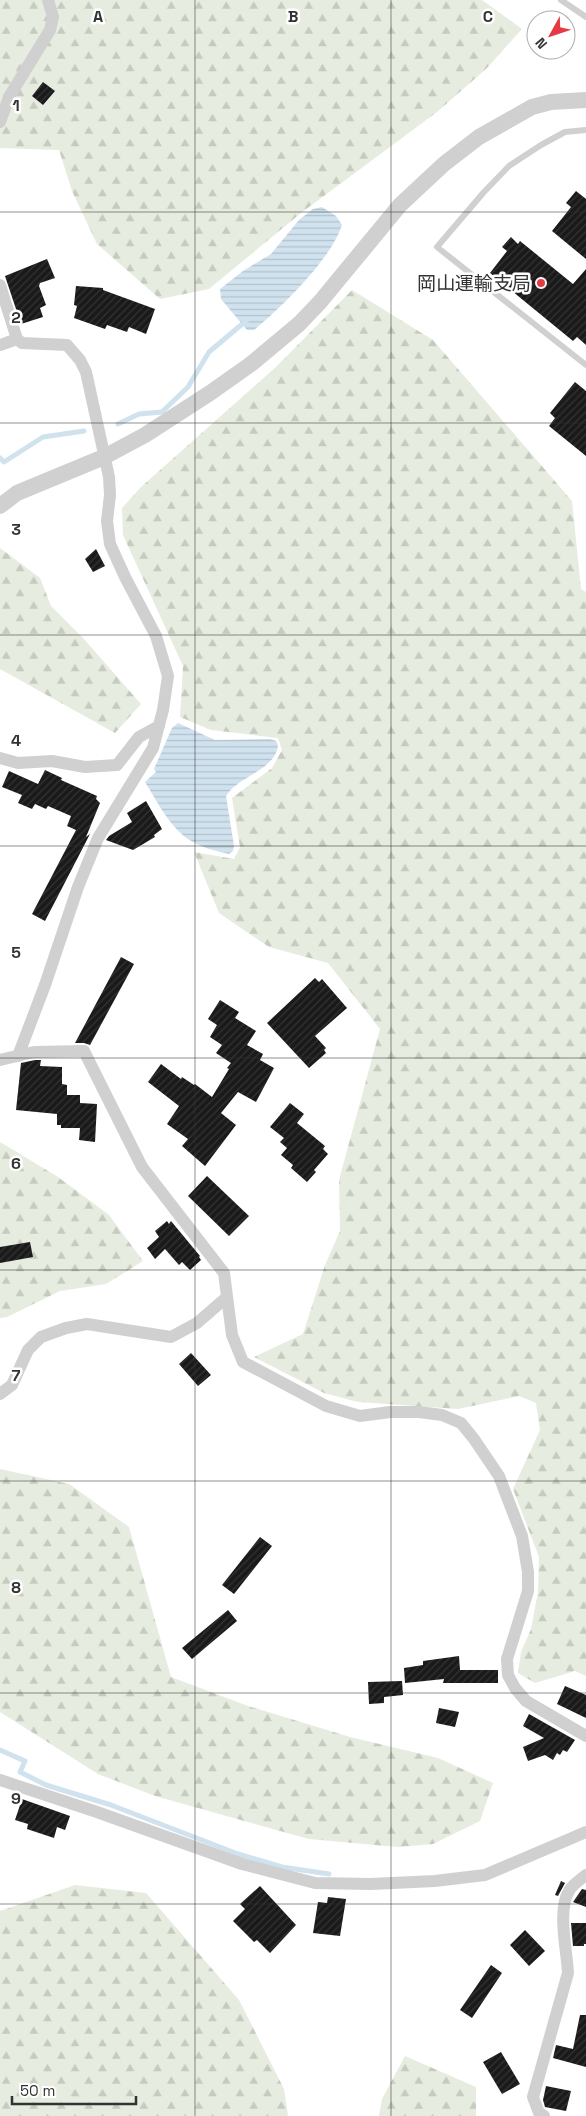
<svg xmlns="http://www.w3.org/2000/svg" width="586" height="2116" viewBox="0 0 586 2116" font-family="'Space Grotesk','Noto Sans JP',sans-serif">
  <style>
    .forest { fill: url(#forest-firs) }
    .water { fill: url(#water-rules) }
    .lines { fill: none; stroke-linecap: round; stroke-linejoin: round }
    .stream { stroke: #cfe2ee; stroke-width: 5 }
    .building { fill: url(#building-hatch) }
    .service { stroke: #d0d0d0; stroke-width: 6 }
    .minor { stroke: #d0d0d0; stroke-width: 12 }
    .tertiary { stroke: #d0d0d0; stroke-width: 16 }
    .grid { fill: none; stroke: #333; stroke-width: 1; stroke-opacity: 0.55 }
    .poi-dot { fill: #e63946; stroke: #fff; stroke-width: 2 }
    .labels { text-anchor: middle; dominant-baseline: central; stroke-width: 5; stroke-linejoin: round; paint-order: stroke }
    .poi-label { font-size: 19px; fill: #333; stroke: #fff; text-anchor: end }
    .grid-label { font-size: 16px; text-anchor: middle; font-weight: bold; fill: #333; stroke: #fff; stroke-width: 5; stroke-linejoin: round; paint-order: stroke }
  </style>
  <defs>
    <pattern id="forest-firs" width="22" height="20" patternUnits="userSpaceOnUse" patternTransform="scale(1.25)"><rect width="22" height="20" fill="#e6ecdf"/><path d="M5 1l3.5 6h-7zM16 11l3.5 6h-7z" fill="#c6cbc0"/></pattern>
    <pattern id="water-rules" width="6" height="5" patternUnits="userSpaceOnUse" patternTransform="scale(1.25)"><rect width="6" height="5" fill="#cfe2ee"/><path d="M0 2.5h6" fill="none" stroke="#b2c2cd"/></pattern>
    <pattern id="building-hatch" width="6" height="6" patternUnits="userSpaceOnUse" patternTransform="scale(1.25)"><rect width="6" height="6" fill="#1a1a1a"/><path d="M-1 1l2-2M0 6l6-6M5 7l2-2" fill="none" stroke="#333"/></pattern>
  </defs>
  <rect width="100%" height="100%" fill="#fff"/>
  <path class="forest" d="M 0,0 L 482,0 L 522,29 L 487,68 L 437,112 L 301,213 L 209,289 L 160,299 L 97,244 L 72,191 L 59,150 L 0,148 Z
    M 352,290 L 433,340 L 572,501 L 581,589 L 586,592 L 586,1676 L 575,1671 L 535,1683 L 518,1673 L 521,1652 L 531,1629 L 538,1592 L 539,1557 L 513,1489 L 540,1430 L 536,1403 L 519,1396 L 458,1409 L 358,1402 L 324,1393 L 254,1357 L 303,1334 L 325,1265 L 340,1231 L 339,1180 L 380,1029 L 328,963 L 269,947 L 219,913 L 194,852 L 234,859 L 240,847 L 232,798 L 272,768 L 282,750 L 278,738 L 211,730 L 180,717 L 183,666 L 123,535 L 122,508 L 141,487 L 276,367 Z
    M 0,548 L 40,578 L 51,606 L 83,638 L 141,704 L 115,733 L 0,669 Z
    M 0,1142 L 58,1177 L 109,1215 L 143,1261 L 106,1284 L 60,1291 L 7,1317 L 0,1318 Z
    M 0,1469 L 69,1484 L 129,1527 L 171,1677 L 248,1706 L 350,1737 L 438,1758 L 493,1783 L 480,1821 L 433,1844 L 398,1847 L 309,1839 L 155,1796 L 98,1774 L 0,1712 Z
    M 75,1885 L 146,1893 L 239,2000 L 284,2089 L 288,2116 L 0,2116 L 0,1911 Z
    M 405,2056 L 476,2087 L 476,2116 L 379,2116 L 382,2099 Z"/>
  <path class="water" d="M 322,207 L 336,216 L 342,225 C 331,259 282,307 254,330 L 247,330 L 221,299 L 220,289 L 243,271 L 271,254 L 299,220 L 313,209 Z
    M 178,723 L 215,740 L 270,739 L 276,741 L 278,745 C 275,771 239,775 226,796 L 234,846 L 233,851 L 229,854 C 215,851 200,847 188,839 C 169,826 157,801 145,782 L 156,772 L 154,769 L 172,728 Z"/>
  <g class="lines">
    <path class="stream" d="M 118,424 L 139,414 L 162,412 L 188,387 L 209,352 L 247,320
      M 0,458 L 4,462 L 43,437 L 84,431
      M 0,1750 L 25,1761 L 20,1772 L 46,1785 L 111,1805 L 238,1854 L 282,1867 L 329,1874"/>
  </g>
  <path class="building" d="M 43,82 L 55,91 L 43,105 L 32,96 Z
    M 576,191 L 586,199 L 586,259 L 552,231 L 571,207 L 566,203 Z
    M 511,237 L 518,244 L 520,241 L 573,284 L 586,269 L 586,345 L 577,337 L 573,341 L 490,273 L 507,251 L 502,247 Z
    M 47,259 L 55,278 L 40,283 L 39,286 L 46,305 L 40,308 L 43,317 L 21,324 L 5,276 Z
    M 76,286 L 103,288 L 103,290 L 155,309 L 146,334 L 129,327 L 127,332 L 107,325 L 105,329 L 74,318 L 77,306 L 74,305 Z
    M 575,382 L 586,391 L 586,456 L 549,426 L 555,418 L 550,413 Z
    M 96,549 L 105,566 L 93,572 L 85,559 Z
    M 45,770 L 62,778 L 61,780 L 97,796 L 96,799 L 100,803 L 86,837 L 90,834 L 45,921 L 32,914 L 76,830 L 67,826 L 71,816 L 48,806 L 46,809 L 35,804 L 32,809 L 18,803 L 22,795 L 2,787 L 9,771 L 38,784 Z
    M 146,801 L 162,829 L 154,835 L 155,837 L 133,850 L 106,840 L 109,836 L 132,822 L 127,813 Z
    M 121,957 L 134,964 L 90,1045 L 84,1043 L 75,1043 Z
    M 315,978 L 319,982 L 322,979 L 347,1008 L 315,1036 L 326,1048 L 324,1050 L 326,1053 L 309,1068 L 267,1023 Z
    M 220,1000 L 239,1012 L 235,1018 L 256,1031 L 247,1045 L 263,1054 L 260,1060 L 274,1068 L 256,1102 L 238,1092 L 221,1113 L 236,1125 L 205,1166 L 182,1146 L 188,1139 L 167,1124 L 179,1106 L 148,1082 L 161,1064 L 181,1079 L 182,1077 L 194,1085 L 195,1084 L 212,1097 L 229,1069 L 227,1068 L 231,1063 L 216,1053 L 222,1045 L 210,1037 L 217,1025 L 208,1019 Z
    M 35,1060 L 41,1060 L 40,1066 L 62,1067 L 62,1084 L 67,1085 L 67,1095 L 80,1095 L 80,1103 L 97,1104 L 95,1142 L 79,1140 L 80,1128 L 61,1128 L 61,1125 L 57,1125 L 57,1114 L 16,1110 L 21,1063 Z
    M 290,1103 L 304,1114 L 297,1123 L 325,1146 L 323,1149 L 328,1154 L 314,1170 L 316,1172 L 307,1182 L 291,1168 L 293,1165 L 281,1155 L 287,1148 L 280,1142 L 284,1138 L 270,1127 Z
    M 207,1176 L 249,1216 L 229,1236 L 188,1196 Z
    M 167,1221 L 169,1224 L 171,1221 L 200,1256 L 199,1257 L 201,1260 L 190,1270 L 182,1262 L 179,1265 L 165,1249 L 155,1259 L 147,1248 L 159,1237 L 155,1231 Z
    M 30,1242 L 33,1257 L 0,1263 L 0,1247 Z
    M 191,1353 L 211,1375 L 198,1386 L 179,1364 Z
    M 260,1537 L 272,1546 L 234,1594 L 222,1585 Z
    M 228,1610 L 237,1621 L 192,1659 L 182,1648 Z
    M 459,1656 L 460,1670 L 498,1670 L 498,1683 L 443,1683 L 444,1679 L 405,1683 L 404,1668 L 423,1665 L 423,1661 Z
    M 402,1681 L 403,1695 L 384,1697 L 384,1703 L 369,1704 L 368,1682 Z
    M 565,1686 L 586,1695 L 586,1718 L 557,1704 Z
    M 439,1708 L 459,1712 L 455,1727 L 436,1723 Z
    M 529,1714 L 575,1740 L 567,1752 L 563,1750 L 560,1755 L 557,1753 L 553,1760 L 545,1755 L 528,1761 L 523,1747 L 544,1738 L 523,1726 Z
    M 22,1799 L 70,1816 L 65,1830 L 57,1827 L 54,1838 L 27,1829 L 28,1824 L 15,1820 Z
    M 561,1881 L 565,1883 L 558,1896 L 555,1895 Z
    M 260,1886 L 296,1925 L 270,1953 L 257,1940 L 254,1942 L 233,1921 L 245,1909 L 240,1904 Z
    M 582,1889 L 586,1890 L 586,1907 L 573,1902 Z
    M 328,1897 L 346,1899 L 340,1936 L 313,1933 L 318,1902 L 327,1903 Z
    M 571,1923 L 586,1923 L 586,1944 L 584,1944 L 584,1946 L 573,1946 Z
    M 525,1930 L 545,1951 L 529,1966 L 510,1945 Z
    M 491,1965 L 502,1973 L 472,2018 L 460,2010 Z
    M 580,2015 L 586,2015 L 586,2067 L 553,2058 L 556,2045 L 573,2049 Z
    M 501,2052 L 520,2084 L 502,2094 L 483,2062 Z
    M 546,2086 L 571,2091 L 566,2111 L 545,2107 L 543,2100 Z"/>
  <g class="lines">
    <path class="service" d="M 561,0 L 586,17
      M 586,130 L 565,132 L 541,145 L 509,166 L 484,192 L 437,247 L 586,365"/>
    <path class="minor" d="M 0,122 L 9,97 L 50,30 L 53,17 L 48,0
      M 0,285 L 17,339 L 22,343 L 67,345 L 80,360 L 86,372 L 109,477 L 110,495 L 107,521 L 110,544 L 125,577 L 156,636 L 168,676 L 163,710 L 153,748 L 98,838 L 78,887 L 45,985 L 18,1056
      M 0,345 L 17,339
      M 0,758 L 18,763 L 52,761 L 85,767 L 117,765 L 139,737 L 159,726
      M 0,1060 L 34,1052 L 84,1051 L 142,1167 L 224,1273 L 232,1335 L 243,1362 L 326,1406 L 360,1416 L 390,1412 L 419,1412 L 442,1415 L 461,1423 L 474,1439 L 499,1476 L 522,1536 L 528,1572 L 528,1591 L 507,1659 L 508,1675 L 515,1688 L 526,1701 L 586,1736
      M 0,1394 L 12,1385 L 28,1350 L 41,1337 L 66,1328 L 87,1324 L 171,1337 L 197,1323 L 227,1297
      M 0,1780 L 97,1812 L 242,1864 L 315,1883 L 371,1884 L 435,1881 L 485,1875 L 586,1832
      M 544,2116 L 539,2113 L 533,2097 L 568,1973 C 567,1951 557,1910 569,1891 C 572,1885 581,1879 586,1875"/>
    <path class="tertiary" d="M 0,506 L 17,493 L 104,457 L 145,435 L 210,393 L 251,364 L 299,324 L 320,302 L 400,205 L 444,164 L 479,137 L 532,107 L 551,102 L 586,100"/>
  </g>
  <path class="grid" d="M 195,0 L 195,2116M 391,0 L 391,2116M 0,212 L 586,212M 0,423 L 586,423M 0,635 L 586,635M 0,846 L 586,846M 0,1058 L 586,1058M 0,1270 L 586,1270M 0,1481 L 586,1481M 0,1693 L 586,1693M 0,1904 L 586,1904"/>
  <circle class="poi-dot" cx="541" cy="283" r="5"/>
  <g class="labels">
    <g class="poi-label">
      <text x="531" y="283">岡山運輸支局</text>
    </g>
  </g>
  <g class="grid-label">
    <text x="98" y="22">A</text>
    <text x="293" y="22">B</text>
    <text x="488" y="22">C</text>
    <text x="16" y="111">1</text>
    <text x="16" y="323">2</text>
    <text x="16" y="535">3</text>
    <text x="16" y="746">4</text>
    <text x="16" y="958">5</text>
    <text x="16" y="1169">6</text>
    <text x="16" y="1381">7</text>
    <text x="16" y="1593">8</text>
    <text x="16" y="1804">9</text>
  </g>
  <g transform="translate(551 35) rotate(230)"><circle r="24" fill="#ffffff" stroke="#adadad"/>
  <path d="M0-4L9 19L0 12L-9 19Z" fill="#e63946"/>
  <text y="-8" font-size="14" font-weight="bold" text-anchor="middle" fill="#333333">N</text>
  </g>
  <path d="M12 2096v8h124v-8" fill="none" stroke="#333333" stroke-width="2.5"/>
  <text x="20" y="2096" font-size="15" fill="#333333" stroke="#ffffff" stroke-width="4" paint-order="stroke">50 m</text>
</svg>
